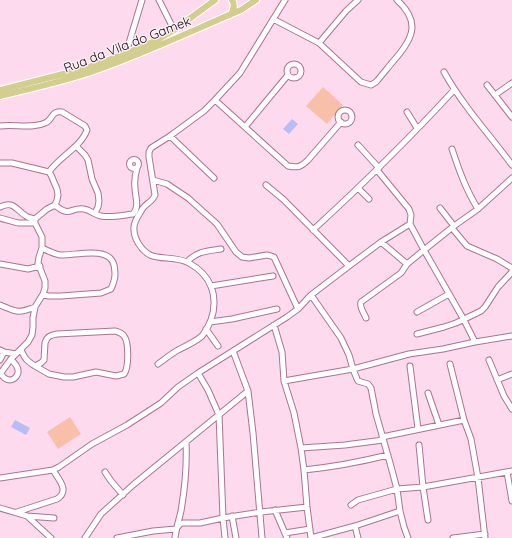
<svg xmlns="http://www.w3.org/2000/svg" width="512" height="538" viewBox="0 0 512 538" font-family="Quicksand,sans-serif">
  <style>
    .green { fill: #f8c0a9 }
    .water { fill: #babcf5 }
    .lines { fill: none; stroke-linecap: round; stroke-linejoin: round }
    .minor-casing { stroke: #a97493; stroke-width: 7 }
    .major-casing { stroke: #fff; stroke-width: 8 }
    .minor { stroke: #fff; stroke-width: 5 }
    .major { stroke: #d3cd8e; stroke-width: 6 }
    .labels { text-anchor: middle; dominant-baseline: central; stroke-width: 3; stroke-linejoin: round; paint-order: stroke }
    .street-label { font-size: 13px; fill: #170510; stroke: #fbeff6 }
  </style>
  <rect width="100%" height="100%" fill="#fedaee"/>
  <path class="green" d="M 323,87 L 343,105 L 327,124 L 306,106 Z
    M 70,417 L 81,434 L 58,449 L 47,432 Z"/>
  <path class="water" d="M 292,119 L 298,124 L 289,134 L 283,129 Z
    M 15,420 L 30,428 L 26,435 L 11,427 Z"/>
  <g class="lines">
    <defs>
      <path id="minor" d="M 159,0 L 174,30
        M 273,19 L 319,43 L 361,82 L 371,85 L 376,82 C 383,74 389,66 396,58 C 414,37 420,21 397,0
        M 319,43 L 346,11 L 358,0
        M 126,53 L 142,0
        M287 71a7 7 0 1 1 14 0a7 7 0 1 1-14 0Z
        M 444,72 C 463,106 489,134 512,165
        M 487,85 L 512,117
        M 495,95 L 512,83
        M 215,100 L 288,166 C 298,168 301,167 308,160 L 341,122
        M338 117a7 7 0 1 1 14 0a7 7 0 1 1-14 0Z
        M 407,112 L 417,128
        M 0,126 C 14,124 32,129 45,123 C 53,120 51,110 62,112 L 85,126 L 87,130 C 81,147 59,157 49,172
        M 245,127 L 288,75
        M 170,136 L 214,178
        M 358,145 L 379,168
        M 76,146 L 85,155 L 88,160 L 92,179 L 98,193 L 99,201 L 98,207 L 95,213
        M 452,149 C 459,170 466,190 478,209
        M129.5 164a4.5 4.5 0 1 1 9 0a4.5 4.5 0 1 1-9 0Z
        M 0,163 L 12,163 L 49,172 L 51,175 L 57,189 L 58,195 L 57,200 L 55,205 L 47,209 L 35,219 L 35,223
        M 377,170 L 409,209 L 411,215 L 410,224 L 424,250 L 464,320 L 475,342
        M 153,180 L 167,184 L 188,198 L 217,224 L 236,252 L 242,257 L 249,258 L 267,255 L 271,256 L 274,257 L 298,309
        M 266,185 L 284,200 L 349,266
        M 358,188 L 369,199
        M 55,205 C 70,218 70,207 84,209 C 90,210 95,215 101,216 C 110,218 124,215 133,214 C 140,206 135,197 135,188 C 134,181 135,175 137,168
        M 0,207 C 14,200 16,210 26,216 C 28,218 32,218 35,219
        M 440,208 L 454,226
        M 0,218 L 18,223 L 35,223 L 42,237 L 42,248 L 39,257 L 38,263 L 45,281 L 45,288 L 43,294 L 35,307 L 33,318 L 33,327 L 32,335 L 28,342 L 11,359 L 0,374
        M 452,228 L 467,246 L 497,259 L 512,268
        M 313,230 C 362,185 409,139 454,90
        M 381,242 L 407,264
        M 42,248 C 48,251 54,254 60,255 C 74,256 109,245 114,265 C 116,275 115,280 111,289 L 101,293 L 61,296 L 48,296 L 43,294
        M 187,262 C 197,251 207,251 221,249
        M 0,264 L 28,269 L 40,266
        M 211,286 L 273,276
        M 311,295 L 341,338 L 349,355 L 353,369 L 357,379 L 358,381 L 368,384 L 371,388 L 376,414 L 390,463 L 397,489 L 400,511 L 404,527 L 408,538
        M 0,305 C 17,312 17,314 35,307
        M 417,312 L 449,294
        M 366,318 C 364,313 359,307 361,302 L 401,273 L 407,264 L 424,250 L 454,226 L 478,209 L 512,178
        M 210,322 L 232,319 L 277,309
        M 274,325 L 282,352 L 284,381 L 294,413 L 301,448 L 304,470 L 307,507 L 311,538
        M 206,329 L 218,346
        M 115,331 C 119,332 122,333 124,336 C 129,342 129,368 124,374 L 116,376 L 96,372 L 73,377 L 64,377 L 49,374 L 35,366 L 41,363 L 44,360 L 45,343 C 47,336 51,335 57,334 Z
        M 417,334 L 444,327 L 456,323 L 481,311 L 485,307 L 498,287 L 512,272
        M 0,350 L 4,352 L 16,354
        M 21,350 C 25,359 27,361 35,366
        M 233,351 L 248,391 L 253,433 L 262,538
        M 0,360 L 4,352
        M 489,360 L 504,396 L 512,409
        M 158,364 C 165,359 171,354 178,350 C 186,346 195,342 202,336 C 206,331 209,325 211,320 C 219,296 211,275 189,263 C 176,256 161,260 150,255 C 141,250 133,238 134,227 C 134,221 140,213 143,208 C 147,203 153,201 155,195 L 149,157 L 149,152 L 151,148 L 170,136 L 204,111 L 215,100 L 240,73 L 285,0
        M 450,364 L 464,420 L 471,439 L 478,478 L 485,538
        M 410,366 L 418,429
        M 198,373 L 208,390 L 219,415 L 223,518 L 225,538
        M 1,374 C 9,387 22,376 17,367 C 16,364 13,362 11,359
        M 497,380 L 512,374
        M 284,381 L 301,378 L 353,369 L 409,354 L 443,349 L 475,342 L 512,336
        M 428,393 L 439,425
        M 382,437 L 464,420
        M 419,445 L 423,487 L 428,520
        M 301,448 L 345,445 L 383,440
        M 304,470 C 333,467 360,462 388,455
        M 105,472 L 111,481 L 123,495
        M 507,472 L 512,501
        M 0,478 L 53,470 L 59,467 L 92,444 L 127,425 L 161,403 L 178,387 L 198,373 L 287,317 L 298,309 L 311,295 L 349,266 L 381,242 L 410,224
        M 351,505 L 358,500 L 397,489 L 423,487 L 512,471
        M 0,508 L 27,516 L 51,538
        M 275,510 L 287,538
        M 17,512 L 57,499 C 70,491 59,480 53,470
        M 27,516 L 54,518
        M 232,516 L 236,538
        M 355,526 L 358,538
        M 285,533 L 310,529
        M 85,538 L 101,514 L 133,485 L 248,391
        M 117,538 L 153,531 L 176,529 L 180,524 L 183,523 L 200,523 L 223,518 L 261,512 L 307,507
        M 175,538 C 176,529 179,520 181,511 C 185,488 187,465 186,442
        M 311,538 L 355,526 L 400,511
        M 453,538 L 485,534"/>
      <path id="major" d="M 230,15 C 234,10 235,5 232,0
        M 0,90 L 75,71 L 98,64 L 142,47 L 159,39 L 174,30 L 215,0
        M 0,96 C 30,89 61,82 91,72 C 138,56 183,35 229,15 L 241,10 L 256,0"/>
    </defs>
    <use href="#minor" class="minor-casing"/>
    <use href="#major" class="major-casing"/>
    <use href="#minor" class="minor"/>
    <use href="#major" class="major"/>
  </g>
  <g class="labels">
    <g class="street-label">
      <text transform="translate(127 44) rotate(-21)">Rua da Vila do Gamek</text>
    </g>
  </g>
</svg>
